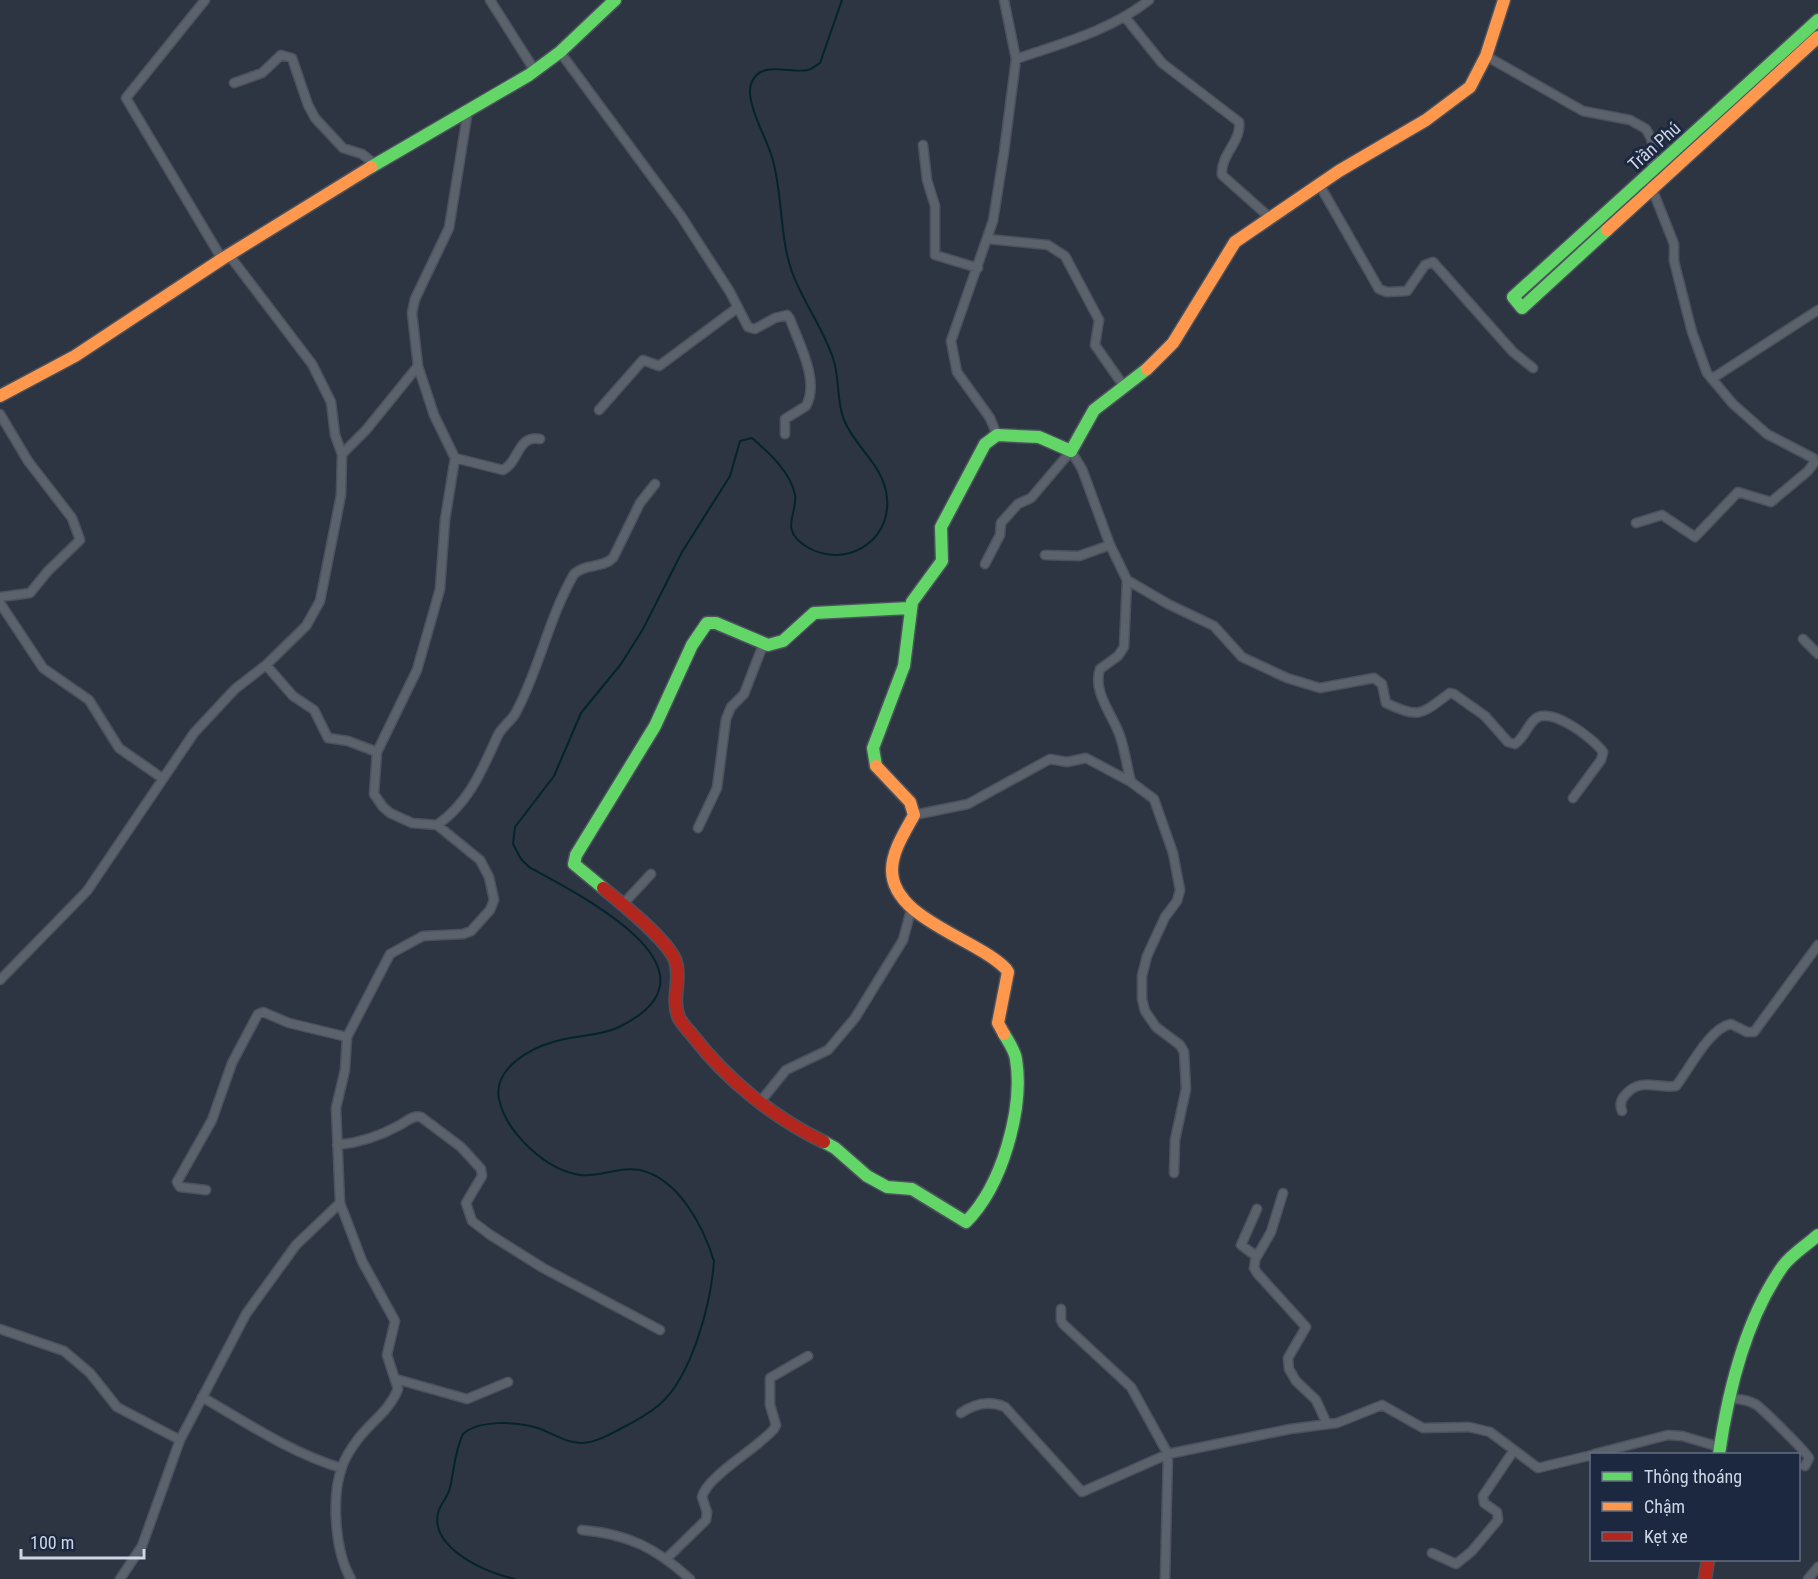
<svg xmlns="http://www.w3.org/2000/svg" width="1818" height="1579" viewBox="0 0 1818 1579" font-family="'Roboto Condensed',sans-serif">
  <style>
    .lines { fill: none; stroke-linecap: round; stroke-linejoin: round }
    .stream { stroke: #04242d; stroke-width: 2 }
    .street-casing { stroke: #4b525d; stroke-width: 11 }
    .fast-casing { stroke: #4b525d; stroke-width: 15 }
    .slow-casing { stroke: #4b525d; stroke-width: 15 }
    .jam-casing { stroke: #4b525d; stroke-width: 15 }
    .street { stroke: #5c626c; stroke-width: 8 }
    .fast { stroke: #63d668; stroke-width: 12 }
    .slow { stroke: #ff974d; stroke-width: 12 }
    .jam { stroke: #b3261e; stroke-width: 12 }
    .labels { text-anchor: middle; dominant-baseline: central; stroke-width: 6; stroke-linejoin: round; paint-order: stroke }
    .street-label { font-size: 18px; fill: #cdd6e5; stroke: #1c283f }
  </style>
  <rect width="100%" height="100%" fill="#2d3542"/>
  <g class="lines">
    <path class="stream" d="M 515,1579 C 489,1574 430,1549 438,1513 C 440,1504 448,1497 450,1488 C 454,1470 455,1450 463,1434 C 479,1419 519,1422 538,1428 C 552,1433 566,1443 581,1443 C 595,1443 608,1435 620,1429 C 634,1422 647,1415 659,1405 C 692,1377 711,1303 714,1261 C 703,1226 679,1179 640,1170 C 620,1166 601,1177 581,1175 C 547,1171 506,1133 499,1099 C 493,1069 529,1049 553,1042 C 575,1035 598,1037 619,1027 C 734,971 578,894 529,867 L 521,859 L 513,844 L 515,827 L 554,776 L 581,713 L 621,664 L 643,629 L 682,552 L 730,476 L 740,441 L 752,438 C 768,452 791,472 795,495 C 798,514 778,529 807,547 C 844,569 891,543 887,498 C 884,465 856,449 844,420 C 836,400 840,378 833,358 C 823,328 803,302 792,272 C 779,235 783,194 772,157 C 766,137 745,102 751,84 C 760,59 790,74 808,70 C 812,69 817,65 820,63 L 842,0"/>
    <defs>
      <path id="street" d="M 205,0 L 126,98 L 222,259
        M 490,0 L 535,71
        M 1125,17 L 1162,63 L 1239,122 C 1242,141 1220,155 1222,175 L 1269,217
        M 560,52 L 681,216 L 730,292 L 748,327 L 755,329 L 775,318 L 787,315 L 790,319 C 799,344 820,381 806,406 L 785,419 L 785,434
        M 1486,56 L 1583,111 L 1630,120 L 1646,129 L 1651,138 L 1654,155 L 1651,173
        M 1016,59 C 1060,44 1112,30 1149,0
        M 234,83 L 262,73 L 281,55 L 292,58 L 308,105 L 315,118 L 343,148 L 362,154 L 375,164
        M 923,145 L 927,180 L 935,206 L 935,255 L 978,268
        M 1319,184 L 1379,289 L 1387,292 L 1407,291 L 1425,265 L 1433,262 L 1513,352 L 1533,368
        M 988,239 L 1048,245 L 1065,256 L 1099,320 L 1095,345 L 1123,385
        M 1713,378 L 1818,310
        M 599,410 L 643,360 L 659,366 L 737,308
        M 0,414 L 28,461 L 72,518 L 80,540 L 48,571 L 30,593 L 0,597
        M 997,435 L 990,418 L 957,372 L 951,341 L 993,221 L 1004,152 L 1016,59 L 1004,0
        M 342,454 L 366,430 L 418,366
        M 455,458 L 503,470 C 520,461 517,435 540,439
        M 1636,523 L 1662,515 L 1695,537 L 1738,492 L 1771,502 L 1808,471 L 1814,463 L 1813,458 L 1767,434 L 1733,404 L 1707,373 L 1692,332 L 1674,261 L 1674,244 L 1651,186
        M 1045,555 L 1079,556 L 1110,545
        M 985,564 L 1000,535 L 1001,523 L 1018,504 L 1031,498 L 1071,451 L 1082,469 L 1110,545 L 1127,580 L 1124,647 L 1118,656 L 1100,669 C 1092,692 1113,715 1120,736 C 1125,751 1127,767 1131,782
        M 1127,580 L 1168,604 L 1214,626 L 1242,657 L 1287,678 L 1320,688 L 1374,678 L 1382,684 L 1386,703 C 1421,720 1422,713 1450,693 L 1454,694 L 1485,716 L 1508,742 L 1515,744 C 1524,738 1527,726 1535,719 C 1551,706 1593,738 1603,752 L 1601,760 L 1573,798
        M 0,603 L 43,668 L 89,700 L 119,748 L 162,778
        M 1803,639 L 1818,654
        M 266,665 L 293,696 L 314,710 L 328,738 L 348,741 L 377,752
        M 914,815 L 968,804 L 1050,759 L 1067,762 L 1086,758 L 1131,782 L 1154,799 L 1173,853 L 1180,890 L 1177,901 L 1165,917 L 1147,956 L 1142,976 L 1142,999 L 1145,1011 L 1156,1027 L 1180,1045 L 1184,1052 L 1186,1089 L 1175,1140 L 1174,1173
        M 437,825 C 469,803 482,770 498,735 C 502,727 510,722 515,714 C 539,671 548,619 574,574 C 585,563 602,569 613,558 L 640,503 L 655,484
        M 698,828 L 717,788 L 726,719 L 731,707 L 744,694 L 763,645
        M 623,904 L 651,874
        M 0,980 L 87,891 L 194,733 L 235,689 L 266,665 L 306,626 L 320,601 L 341,495 L 342,454 L 335,435 L 331,402 L 312,364 L 229,255
        M 760,1102 L 786,1070 L 828,1050 L 855,1018 L 903,940 L 911,910
        M 1622,1111 C 1619,1104 1621,1099 1626,1094 C 1641,1077 1658,1089 1676,1086 C 1689,1070 1709,1028 1731,1024 L 1747,1032 L 1754,1032 L 1818,945
        M 337,1145 C 359,1143 380,1136 400,1125 C 407,1121 413,1115 421,1117 L 461,1147 L 481,1169 L 482,1176 L 466,1203 L 472,1221 L 489,1234 L 543,1268 L 660,1330
        M 206,1190 L 180,1187 L 177,1182 L 212,1120 L 232,1063 L 258,1014 L 263,1012 L 289,1023 L 347,1037
        M 1257,1209 L 1241,1245 L 1256,1256 L 1254,1268 L 1257,1273 L 1306,1327 L 1288,1358 L 1289,1369 L 1296,1381 L 1316,1400 L 1327,1424
        M 1256,1258 L 1271,1232 L 1283,1193
        M 1061,1309 L 1061,1320 L 1063,1324 L 1131,1387 L 1168,1454 L 1165,1579
        M 0,1329 L 64,1351 L 90,1373 L 117,1407 L 180,1440
        M 396,1379 L 467,1399 L 508,1382
        M 202,1397 C 247,1423 291,1453 341,1468
        M 1727,1398 C 1736,1399 1747,1399 1755,1404 C 1761,1407 1808,1454 1809,1458 L 1805,1466
        M 961,1413 C 974,1404 989,1400 1005,1407 L 1082,1492 L 1168,1454 L 1290,1429 L 1337,1423 L 1382,1405 L 1423,1428 L 1469,1427 L 1490,1432 L 1538,1468 L 1592,1455
        M 1594,1454 L 1668,1435 L 1682,1436 L 1720,1447
        M 582,1530 C 628,1534 656,1548 690,1579
        M 1432,1553 L 1456,1564 L 1472,1551 L 1498,1520 L 1497,1512 L 1484,1503 L 1483,1496 L 1514,1450
        M 667,1558 L 706,1520 L 707,1512 L 702,1497 C 707,1476 758,1448 774,1429 L 776,1425 L 770,1405 L 770,1378 L 808,1356
        M 120,1579 L 142,1546 L 180,1440 L 246,1314 L 296,1245 L 340,1203
        M 351,1579 C 335,1552 331,1497 342,1467 C 345,1457 352,1447 358,1439 C 371,1422 390,1410 398,1389 L 387,1355 L 395,1321 L 362,1261 L 340,1203 L 336,1108 L 345,1070 L 347,1037 L 390,954 L 423,936 L 463,934 L 471,931 L 490,910 L 494,900 L 489,877 L 480,860 L 437,825 L 412,823 L 390,813 L 383,807 L 374,794 L 377,752 L 417,670 L 440,589 L 445,520 L 455,458 L 434,415 L 418,366 L 412,313 L 415,299 L 449,228 L 468,110
        M 1808,1579 L 1818,1567"/>
      <path id="fast" d="M 371,167 L 529,75 L 560,52 L 615,0
        M 1607,230 L 1522,308 L 1513,297 L 1818,20
        M 876,766 L 873,748 L 904,666 L 912,602 L 942,561 L 941,527 L 985,444 L 997,435 L 1039,437 L 1071,451 L 1094,410 L 1147,369
        M 603,888 L 574,864 L 576,855 L 655,726 L 692,645 L 707,623 L 716,623 L 768,645 L 783,641 L 814,613 L 910,608
        M 824,1142 L 835,1148 L 867,1176 L 887,1187 L 912,1189 L 966,1222 C 1002,1186 1024,1109 1016,1059 C 1015,1051 1008,1041 1004,1034
        M 1719,1454 C 1728,1392 1746,1318 1783,1266 C 1792,1254 1807,1245 1818,1235"/>
      <path id="slow" d="M 1607,230 L 1818,37
        M 1147,369 L 1173,343 L 1235,242 L 1339,171 L 1426,120 L 1470,87 L 1486,56 L 1504,0
        M 0,396 L 75,356 L 222,259 L 371,167
        M 876,766 L 910,802 L 914,815 C 905,832 892,851 892,870 C 892,919 976,938 1006,969 L 1008,972 L 998,1023 L 1004,1034"/>
      <path id="jam" d="M 603,888 C 621,903 671,942 676,963 C 681,981 671,1000 679,1018 C 682,1024 689,1031 693,1036 C 727,1080 774,1118 824,1142
        M 1705,1579 L 1708,1560"/>
    </defs>
    <use href="#street" class="street-casing"/>
    <use href="#fast" class="fast-casing"/>
    <use href="#slow" class="slow-casing"/>
    <use href="#jam" class="jam-casing"/>
    <use href="#street" class="street"/>
    <use href="#fast" class="fast"/>
    <use href="#slow" class="slow"/>
    <use href="#jam" class="jam"/>
  </g>
  <g class="labels">
    <g class="street-label">
      <text transform="translate(1654 146) rotate(-42)">Trần Phú</text>
    </g>
  </g>
  <rect x="1590" y="1453" width="210" height="108" fill="#1c283f" stroke="#636e81" stroke-width="1.5"/>
  <rect x="1602" y="1472" width="30" height="9" fill="#63d668" stroke="#636e81" stroke-width="1.5"/>
  <text x="1644" y="1483" font-size="18" fill="#cdd6e5">Thông thoáng</text>
  <rect x="1602" y="1502" width="30" height="9" fill="#ff974d" stroke="#636e81" stroke-width="1.5"/>
  <text x="1644" y="1513" font-size="18" fill="#cdd6e5">Chậm</text>
  <rect x="1602" y="1532" width="30" height="9" fill="#b3261e" stroke="#636e81" stroke-width="1.5"/>
  <text x="1644" y="1543" font-size="18" fill="#cdd6e5">Kẹt xe</text>
  <path d="M21 1549v9h123v-9" fill="none" stroke="#cdd6e5" stroke-width="3"/>
  <text x="30" y="1549" font-size="18" fill="#cdd6e5" stroke="#1c283f" stroke-width="4.5" paint-order="stroke">100 m</text>
</svg>
